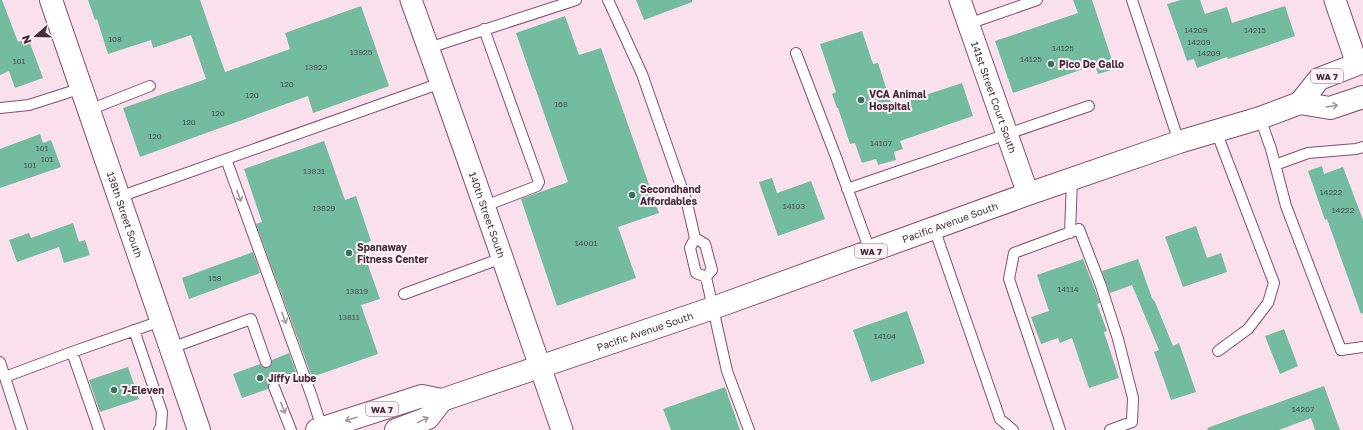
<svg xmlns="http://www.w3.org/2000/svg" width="1363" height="430" viewBox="0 0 1363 430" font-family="'Golos Text',sans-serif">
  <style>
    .building { fill: #73bb9e }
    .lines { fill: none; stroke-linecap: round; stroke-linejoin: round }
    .lane-casing { stroke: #864f6d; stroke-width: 12 }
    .street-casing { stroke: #864f6d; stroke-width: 23 }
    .secondary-casing { stroke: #864f6d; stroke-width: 24 }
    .primary-casing { stroke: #864f6d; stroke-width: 24 }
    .lane { stroke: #fff; stroke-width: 10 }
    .street { stroke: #fff; stroke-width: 21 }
    .secondary { stroke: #fff; stroke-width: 22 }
    .primary { stroke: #fff; stroke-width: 22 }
    .oneway { stroke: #a2969c }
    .poi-dot { fill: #37725c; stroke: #fff1f8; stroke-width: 1.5 }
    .labels { text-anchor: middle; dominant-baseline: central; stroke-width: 4; stroke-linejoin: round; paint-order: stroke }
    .number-label { font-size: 8px; fill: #515053 }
    .shield { fill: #fff1f8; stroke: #7e6873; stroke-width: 1 }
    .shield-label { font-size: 9px; font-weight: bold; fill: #462d3a }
    .poi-label { font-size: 10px; font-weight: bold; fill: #462d3a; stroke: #fff1f8; text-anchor: start }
    .street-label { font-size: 10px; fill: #462d3a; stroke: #fff1f8 }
  </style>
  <rect width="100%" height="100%" fill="#fae0ed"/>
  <path class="building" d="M 0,0 L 2,0 L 18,42 L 28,38 L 43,78 L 15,88 L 9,71 L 0,75 Z
    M 88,0 L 200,0 L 225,72 L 290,49 L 285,33 L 361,6 L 389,86 L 313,113 L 308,96 L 140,157 L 123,108 L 206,79 L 191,35 L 153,48 L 151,40 L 108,54 L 97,19 L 95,20 Z
    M 636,0 L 692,0 L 692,2 L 644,20 Z
    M 1073,0 L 1092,0 L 1115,69 L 1098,74 L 1095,65 L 1013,93 L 995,41 L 1078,13 Z
    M 1181,0 L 1200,0 L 1205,14 L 1227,7 L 1232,23 L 1285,6 L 1295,36 L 1228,59 L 1227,57 L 1197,68 L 1194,59 L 1187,61 L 1167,4 Z
    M 565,16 L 579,55 L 601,48 L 659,213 L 618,227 L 636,278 L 557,306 L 521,199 L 568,182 L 516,33 Z
    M 862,31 L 873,64 L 878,63 L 892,106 L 962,83 L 973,116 L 900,141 L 903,149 L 894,152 L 896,160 L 878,165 L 876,159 L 862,163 L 855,143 L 850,144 L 838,108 L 837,108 L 832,94 L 836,92 L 820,44 Z
    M 40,134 L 43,143 L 51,140 L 61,167 L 0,188 L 0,149 Z
    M 324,141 L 345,200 L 356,196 L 371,241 L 361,245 L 380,299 L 361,305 L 378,354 L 312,377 L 256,224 L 262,222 L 244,169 Z
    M 1322,166 L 1324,174 L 1343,167 L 1363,220 L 1363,313 L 1361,314 L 1327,219 L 1325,220 L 1308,171 Z
    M 772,178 L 777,193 L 811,181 L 825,219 L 778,236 L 759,182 Z
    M 73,223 L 79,242 L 85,240 L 90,255 L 64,263 L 59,247 L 17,262 L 9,240 L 29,233 L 31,238 Z
    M 1196,226 L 1207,258 L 1221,253 L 1227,272 L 1183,287 L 1165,237 Z
    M 253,252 L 260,273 L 189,299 L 182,278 Z
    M 1083,259 L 1100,303 L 1097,304 L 1107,331 L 1104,332 L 1119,378 L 1089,388 L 1072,338 L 1060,343 L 1058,338 L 1041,344 L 1031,317 L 1049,311 L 1037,275 Z
    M 1138,259 L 1152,298 L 1155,302 L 1173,346 L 1179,343 L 1196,392 L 1171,400 L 1154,352 L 1159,350 L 1132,285 L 1110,293 L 1102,271 Z
    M 907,311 L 925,363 L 871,382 L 853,330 Z
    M 1284,329 L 1298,366 L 1280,374 L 1265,336 Z
    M 289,353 L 298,378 L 280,384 L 278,382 L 272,381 L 269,383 L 268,389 L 242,398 L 233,374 L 260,364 L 264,368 L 268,368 L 272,364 L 272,360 Z
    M 128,367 L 139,399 L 100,412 L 89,380 Z
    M 1324,386 L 1340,430 L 1315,430 L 1311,418 L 1279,430 L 1208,430 L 1207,428 Z
    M 725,387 L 740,430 L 671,430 L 663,409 Z"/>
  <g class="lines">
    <defs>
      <path id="lane" d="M 608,0 L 642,74 L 687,203 L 695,238
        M 1132,0 L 1179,142
        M 968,24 L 1037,0
        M 484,29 L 539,182 L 537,186 L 485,206
        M 429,48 L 453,40 L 576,0
        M 796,53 L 836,157 L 870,251
        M 0,108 L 29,105 L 82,88
        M 89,110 L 150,86
        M 1260,118 L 1271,149 L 1286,206 L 1341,350 L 1363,347
        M 1216,131 L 1274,283 L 1268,303 L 1248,329 L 1218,351
        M 226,159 L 312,397 L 322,428
        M 1275,165 L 1308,153 L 1356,149 L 1363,147
        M 847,189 L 1089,106
        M 119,197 L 441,83
        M 934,228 L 1000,419 L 1013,430
        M 1070,233 L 1072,179
        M 695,238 L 705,244 L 712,270 L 706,277 L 696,273 L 690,248 Z
        M 706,277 L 727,371 L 749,430
        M 404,294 L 502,258
        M 134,330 L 162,412 L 161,427 L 159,430
        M 171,348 L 251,319 L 266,362
        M 72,352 L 99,430
        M 0,362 L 22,430
        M 5,377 L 72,352 L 161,321
        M 274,387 L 291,430
        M 1060,430 L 1009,279 L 1014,253 L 1079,229 L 1101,286 L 1118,339 L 1133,398 L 1132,422 L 1110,430"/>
      <g id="street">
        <path id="s1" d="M 411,0 C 463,143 512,286 562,430"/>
        <path id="s2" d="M 960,0 L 1028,194"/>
        <path d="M 1335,0 L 1357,64"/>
      </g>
      <g id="secondary">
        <path id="s3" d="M 51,0 L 199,430"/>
      </g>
      <g id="primary">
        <path d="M 1300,103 L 1319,79 L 1363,62"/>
        <path id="s4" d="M 317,430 L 422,396 L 442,400 L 713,308 L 1028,194 L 1179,142 L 1260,118 L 1300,103 L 1330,108 L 1363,97"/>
        <path d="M 396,430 L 428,418 L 442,400"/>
      </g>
    </defs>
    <use href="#lane" class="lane-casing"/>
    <use href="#street" class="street-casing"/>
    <use href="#secondary" class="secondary-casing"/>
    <use href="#primary" class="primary-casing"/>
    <use href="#lane" class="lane"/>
    <use href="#street" class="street"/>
    <use href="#secondary" class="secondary"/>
    <use href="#primary" class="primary"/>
  </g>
  <defs><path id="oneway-shaft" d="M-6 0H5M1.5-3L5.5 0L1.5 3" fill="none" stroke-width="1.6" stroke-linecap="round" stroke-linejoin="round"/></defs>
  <g class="oneway">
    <use href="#oneway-shaft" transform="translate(1332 106) rotate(-9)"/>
    <use href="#oneway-shaft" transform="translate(239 196) rotate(70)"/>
    <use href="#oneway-shaft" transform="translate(284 318) rotate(70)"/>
    <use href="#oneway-shaft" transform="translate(283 408) rotate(69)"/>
    <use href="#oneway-shaft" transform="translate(351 419) rotate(162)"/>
    <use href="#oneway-shaft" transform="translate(423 420) rotate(-25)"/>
  </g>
  <g class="poi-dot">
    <circle cx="1051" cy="64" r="4"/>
    <circle cx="861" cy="100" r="4"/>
    <circle cx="632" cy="195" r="4"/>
    <circle cx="349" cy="253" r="4"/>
    <circle cx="260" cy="378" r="4"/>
    <circle cx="114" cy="390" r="4"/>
  </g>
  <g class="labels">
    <g class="number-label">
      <text x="1196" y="30">14209</text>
      <text x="1255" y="30">14215</text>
      <text x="115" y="39">108</text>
      <text x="1199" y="42">14209</text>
      <text x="1063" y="48">14125</text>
      <text x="361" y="52">13925</text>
      <text x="1209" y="53">14209</text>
      <text x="1031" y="59">14125</text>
      <text x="19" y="61">101</text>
      <text x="316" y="67">13923</text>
      <text x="287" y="84">120</text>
      <text x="252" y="95">120</text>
      <text x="561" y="104">168</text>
      <text x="218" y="113">120</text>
      <text x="189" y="122">120</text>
      <text x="155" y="136">120</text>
      <text x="881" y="143">14107</text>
      <text x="42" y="148">101</text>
      <text x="47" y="159">101</text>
      <text x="30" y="165">101</text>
      <text x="314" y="171">13831</text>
      <text x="1331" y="192">14222</text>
      <text x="794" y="206">14103</text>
      <text x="324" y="208">13829</text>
      <text x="1343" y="210">14222</text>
      <text x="586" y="243">14001</text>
      <text x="215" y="278">158</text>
      <text x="1068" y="289">14114</text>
      <text x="357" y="291">13819</text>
      <text x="349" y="317">13811</text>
      <text x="885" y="336">14104</text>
      <text x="1303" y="409">14207</text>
    </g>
    <g class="shield">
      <rect x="1311" y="69" width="32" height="14" rx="3"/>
      <rect x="855" y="244" width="32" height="14" rx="3"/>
      <rect x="366" y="402" width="32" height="14" rx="3"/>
    </g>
    <g class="shield-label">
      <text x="1327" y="76">WA 7</text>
      <text x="871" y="251">WA 7</text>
      <text x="382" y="409">WA 7</text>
    </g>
    <g class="poi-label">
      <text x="1059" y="64">Pico De Gallo</text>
      <text x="869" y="94">VCA Animal<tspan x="869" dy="12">Hospital</tspan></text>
      <text x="640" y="189">Secondhand<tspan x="640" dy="12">Affordables</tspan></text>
      <text x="357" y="247">Spanaway<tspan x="357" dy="12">Fitness Center</tspan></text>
      <text x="268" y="378">Jiffy Lube</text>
      <text x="122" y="390">7-Eleven</text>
    </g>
    <g class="street-label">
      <text stroke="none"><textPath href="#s2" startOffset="103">141st Street Court South</textPath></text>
      <text stroke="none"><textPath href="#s3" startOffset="227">138th Street South</textPath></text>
      <text stroke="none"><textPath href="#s1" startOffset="228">140th Street South</textPath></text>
      <text stroke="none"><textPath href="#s4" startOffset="669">Pacific Avenue South</textPath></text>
      <text stroke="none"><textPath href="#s4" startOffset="345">Pacific Avenue South</textPath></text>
    </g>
  </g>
  <g transform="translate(36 36) rotate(250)" stroke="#fff1f8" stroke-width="3" paint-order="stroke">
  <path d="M0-3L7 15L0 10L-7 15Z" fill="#462d3a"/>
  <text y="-6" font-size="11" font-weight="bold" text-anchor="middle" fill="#462d3a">N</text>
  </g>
</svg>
